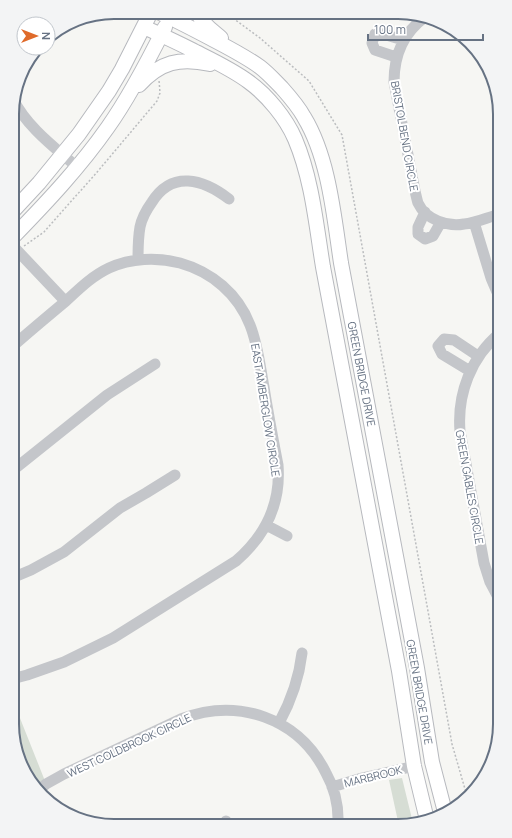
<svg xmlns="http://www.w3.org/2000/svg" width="512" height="838" viewBox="0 0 512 838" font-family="Manrope,sans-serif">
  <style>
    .green { fill: #d6ddd4 }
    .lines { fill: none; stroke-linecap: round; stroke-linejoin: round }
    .major-casing { stroke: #b7b9be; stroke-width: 16 }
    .path { stroke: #bbbdbf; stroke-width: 1.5; stroke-dasharray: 2 2; stroke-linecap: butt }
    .minor { stroke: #c4c6ca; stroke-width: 11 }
    .major { stroke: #fff; stroke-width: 14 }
    .labels { text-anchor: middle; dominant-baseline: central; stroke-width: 4; stroke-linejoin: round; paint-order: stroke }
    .street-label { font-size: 11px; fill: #667283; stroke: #fff }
    .rim { fill: none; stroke: #667283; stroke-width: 2 }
  </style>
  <rect width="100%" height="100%" fill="#f6f6f3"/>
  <path class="green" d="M 12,698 L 45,781 L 38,787 L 20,763 L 12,724 Z
    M 402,778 L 413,823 L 399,826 L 389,780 Z"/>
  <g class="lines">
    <defs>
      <path id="major" d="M 158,12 C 176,20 193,29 210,38 C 227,47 245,56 260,67 C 268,73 275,81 282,88 C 290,97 298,106 304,117 C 329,158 334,217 341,263 L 417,668 L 432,762 L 445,812
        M 198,13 C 201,23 213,31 221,38
        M 144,27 C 161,35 179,43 196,52 C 214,61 233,70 249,82 C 267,95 286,118 295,139 C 312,179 316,224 323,267 L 399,671 L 414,766 L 427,820
        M 139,85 C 160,62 180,57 210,64
        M 13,211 L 39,183 L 79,134 L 109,91 L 122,69 L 151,12
        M 13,237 C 47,202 80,167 108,127 C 130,96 148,61 165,27"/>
    </defs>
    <use href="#major" class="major-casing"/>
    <path class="path" d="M 227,13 L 230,16 L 260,38 L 309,81 L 342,135 L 452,744 L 467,796
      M 24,246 L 44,232 L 98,171 L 157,101 L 160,93 L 159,80"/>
    <path class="minor" d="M 425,17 C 403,33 394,55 394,82 L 415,191 C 416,195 417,200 418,203 C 426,220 448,227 464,224 C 476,223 488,217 500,214
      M 396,57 L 375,50 L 372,43 L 375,34 L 383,34 L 403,40
      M 13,99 C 27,127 54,147 77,167
      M 425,212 L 418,227 L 418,234 L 425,239 L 433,236 L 441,222
      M 474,222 L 491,278 L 500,299
      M 13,246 L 65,301
      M 138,260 C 138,249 138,238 140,227 C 142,217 147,209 152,202 C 172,170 203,179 229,199
      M 470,371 L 442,354 L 438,346 L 444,339 L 454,340 L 478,356
      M 12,471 L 107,395 L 155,364
      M 266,525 L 287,536
      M 12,578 L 31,570 L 64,552 L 120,508 L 146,493 L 175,475
      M 500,601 L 490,582 L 484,563 L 460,431 C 457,394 471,357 500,333
      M 12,679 L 27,675 L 64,662 L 113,638 L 236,561 C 265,536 281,504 278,465 C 273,439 268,413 264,387 C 260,366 258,345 250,325 C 238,294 212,272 180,263 C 157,257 131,258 109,268 C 92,276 79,289 66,301 C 48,316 30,331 13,346
      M 279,723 C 291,701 299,679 302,653
      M 332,787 L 362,778 L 402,769 L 414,766
      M 40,789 L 46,784 L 64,774 L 181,719 C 238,697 299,718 326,773 C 335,789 339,807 338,826
      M 226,825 L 226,821"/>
    <use href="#major" class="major"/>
  </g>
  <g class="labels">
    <g class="street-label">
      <text transform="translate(405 136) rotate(80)">BRISTOL BEND CIRCLE</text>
      <text transform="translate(362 374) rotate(79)">GREEN BRIDGE DRIVE</text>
      <text transform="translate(266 410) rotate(81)">EAST AMBERGLOW CIRCLE</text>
      <text transform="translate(470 487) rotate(80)">GREEN GABLES CIRCLE</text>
      <text transform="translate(420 692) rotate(80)">GREEN BRIDGE DRIVE</text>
      <text transform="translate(129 745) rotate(-25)">WEST COLDBROOK CIRCLE</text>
      <text transform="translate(373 776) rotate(-14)">MARBROOK</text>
    </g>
  </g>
  <path d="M0 0H512V838H0ZM114 19H398A95 95 0 0 1 493 114V724A95 95 0 0 1 398 819H114A95 95 0 0 1 19 724V114A95 95 0 0 1 114 19Z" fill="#f3f4f5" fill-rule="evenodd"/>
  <path class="rim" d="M114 19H398A95 95 0 0 1 493 114V724A95 95 0 0 1 398 819H114A95 95 0 0 1 19 724V114A95 95 0 0 1 114 19Z"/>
  <g transform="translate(36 36) rotate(90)"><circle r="19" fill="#ffffff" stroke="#c2c7cd"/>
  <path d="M0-3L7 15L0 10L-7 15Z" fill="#df6a2a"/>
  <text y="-6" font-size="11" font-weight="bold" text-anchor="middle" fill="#667283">N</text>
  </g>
  <path d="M368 34v6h115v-6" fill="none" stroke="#667283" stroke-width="2"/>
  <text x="374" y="34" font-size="12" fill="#667283" stroke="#ffffff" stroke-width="3" paint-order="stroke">100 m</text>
</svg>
